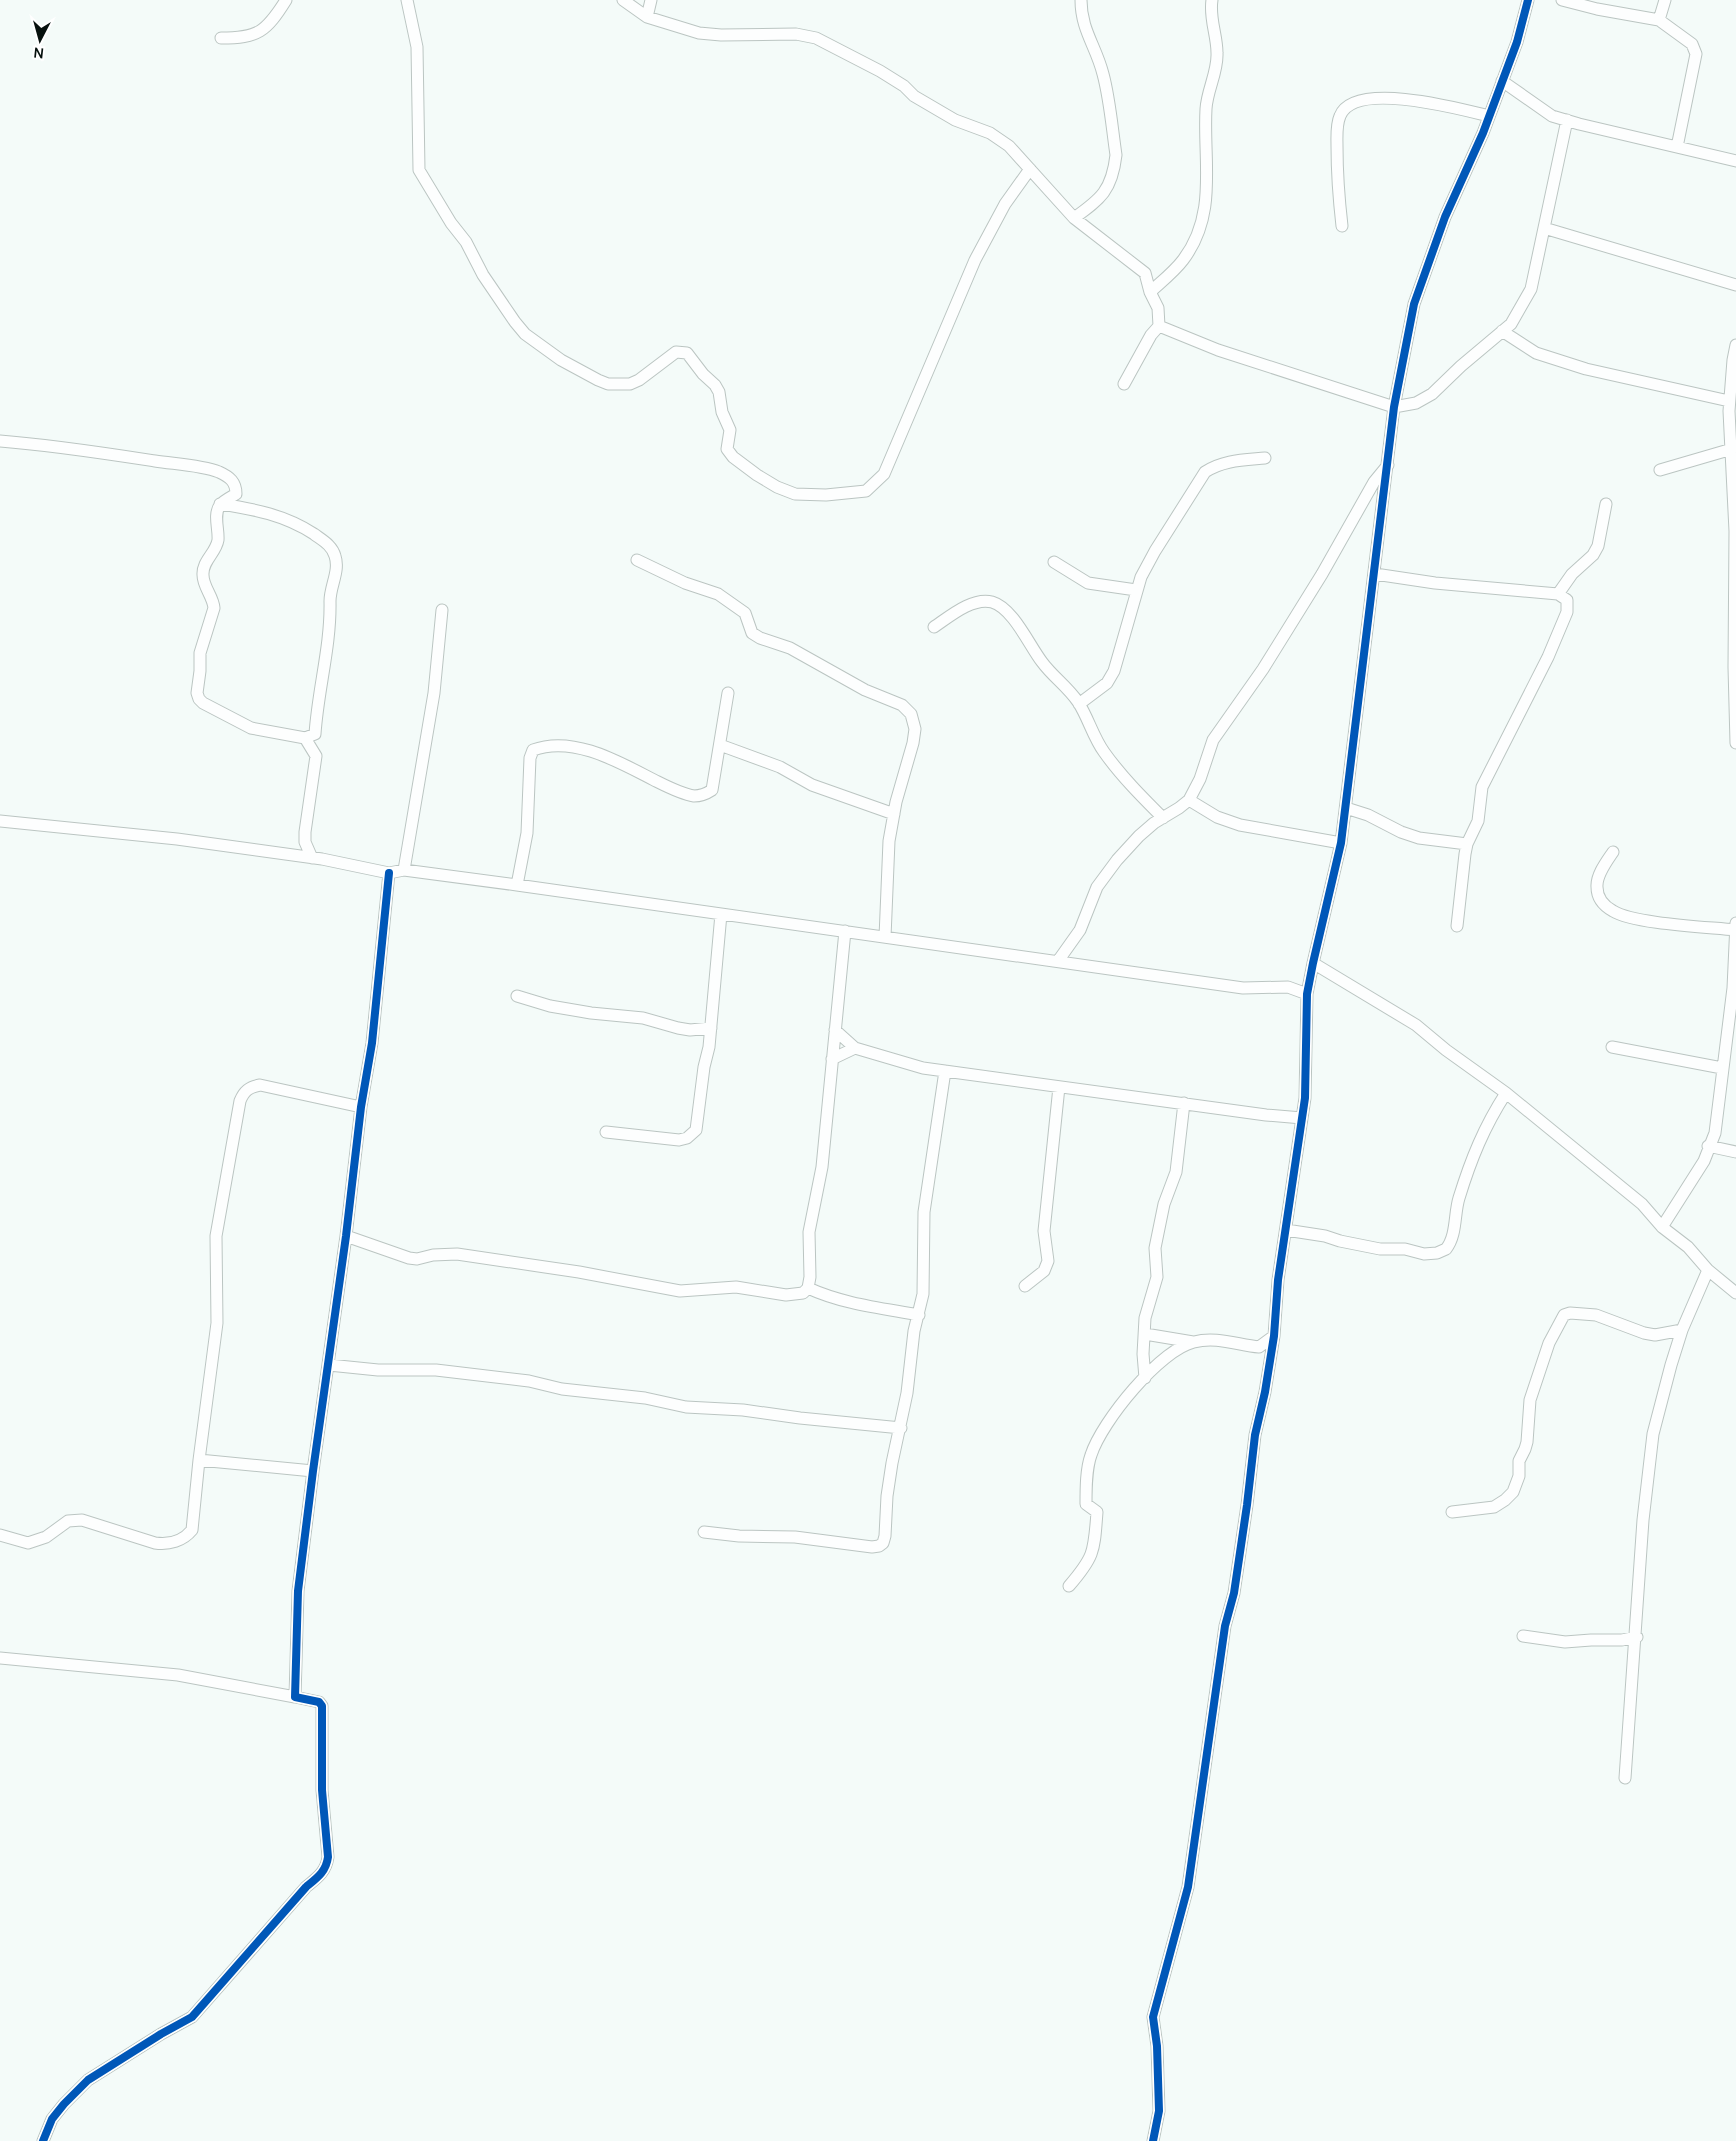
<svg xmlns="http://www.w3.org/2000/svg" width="1736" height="2141" viewBox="0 0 1736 2141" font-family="Manrope,sans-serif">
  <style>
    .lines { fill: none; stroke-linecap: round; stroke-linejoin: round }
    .minor-casing { stroke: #bbc5c2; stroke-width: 13 }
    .minor { stroke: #fdfefe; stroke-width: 11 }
    .cycleway-casing { stroke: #fff; stroke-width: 11 }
    .cycleway { stroke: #0057b8; stroke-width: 8 }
  </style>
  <rect width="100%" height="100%" fill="#f4fbf9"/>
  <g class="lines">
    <defs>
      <path id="minor" d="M 407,0 L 417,47 L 419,170 L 451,223 L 466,242 L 483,275 L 515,322 L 525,334 L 561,360 L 598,380 L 608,384 L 630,384 L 639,380 L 676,352 L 687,353 L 703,374 L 715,385 L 719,392 L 722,412 L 730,430 L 727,449 L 733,457 L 757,475 L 777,487 L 795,494 L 826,495 L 866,491 L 884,474 L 975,260 L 1005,204 L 1030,169
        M 623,0 L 647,17 L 699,33 L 721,35 L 796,34 L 816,38 L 880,71 L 904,86 L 914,96 L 955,120 L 990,133 L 1009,146 L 1074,218 L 1145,273 L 1150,292 L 1158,308 L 1159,326 L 1151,335 L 1124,384
        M 1562,0 L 1597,9 L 1659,20 L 1692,44 L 1696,54 L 1677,147
        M 647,17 L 651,0
        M 1659,20 L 1665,0
        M 221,38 C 258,38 266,32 286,0
        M 1502,81 L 1552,116 L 1579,124 L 1736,161
        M 1074,218 C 1101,199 1112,190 1116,155 C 1112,128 1110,100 1103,74 C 1096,46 1081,30 1081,0
        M 1342,226 C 1339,200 1337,173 1337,146 C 1337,137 1336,125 1340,116 C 1354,80 1461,109 1489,116
        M 1544,228 L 1736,285
        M 1150,292 C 1161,282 1174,272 1183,260 C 1218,214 1203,161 1206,109 C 1207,90 1218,72 1217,53 C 1217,35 1209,18 1212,0
        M 1159,326 L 1218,350 L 1394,407 L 1416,403 L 1432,394 L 1461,366 L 1511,324 L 1531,289 L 1567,120
        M 1502,331 L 1536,353 L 1586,369 L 1729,401
        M 1736,345 L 1733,360 L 1729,411 L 1735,531 L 1734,667 L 1736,743
        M 0,441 C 52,445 103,453 155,461 C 174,464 201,465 219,472 C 230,477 236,482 236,494 C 231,497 223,501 220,505 C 213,515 219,529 218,540 C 216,553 202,561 203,575 C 203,587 213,596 214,608 L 200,653 L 200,671 L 197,693 L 199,699 L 203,703 L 251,728 L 305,738
        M 1660,470 L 1732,449
        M 220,504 C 254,509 285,515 314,534 C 322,540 332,545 335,556 C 340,571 330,586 330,601 C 331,646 318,689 315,734 L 305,738 L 316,756 L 305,832 L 305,842 L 312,858
        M 637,560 L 685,583 L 718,594 L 745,613 L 752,633 L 760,638 L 790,648 L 865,690 L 902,705 L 911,714 L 915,729 L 913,743 L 896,802 L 889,841 L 885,937
        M 1054,562 L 1088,583 L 1136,590
        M 1375,574 L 1435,583 L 1558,594 L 1567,600 L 1567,612 L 1548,657 L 1482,787 L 1478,821 L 1467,844 L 1465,854 L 1457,926
        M 1558,594 L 1572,574 L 1593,555 L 1598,546 L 1606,504
        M 934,627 C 949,617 972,597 992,602 C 1013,608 1029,645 1042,662 C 1053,677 1067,686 1078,702 C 1088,717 1093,737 1104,752 C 1121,776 1142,797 1163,818
        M 1079,704 L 1107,683 L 1114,671 L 1141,577 L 1155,551 L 1205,472 C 1223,460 1244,460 1265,458
        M 720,745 L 780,767 L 812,785 L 894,814
        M 1189,800 L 1217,817 L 1240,825 L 1341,843
        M 1346,808 L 1368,815 L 1401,832 L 1419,838 L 1467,844
        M 0,821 L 177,839 L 322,859 L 389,873 L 404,870 L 517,885 L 1243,988 L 1288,987 L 1307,994
        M 1613,852 C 1607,861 1596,875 1597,887 C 1597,898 1604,906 1613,911 C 1634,924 1707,927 1735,930
        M 404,870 L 434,693 L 442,610
        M 517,885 L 527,833 L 530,758 L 533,750 C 573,735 619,762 654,780 C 666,786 681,794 694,796 C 701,796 706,794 712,790 L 728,693
        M 1058,961 L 1080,930 L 1097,887 L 1117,860 L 1139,836 L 1154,823 L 1179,808 L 1189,800 L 1200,779 L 1213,740 L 1263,669 L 1322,574 L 1374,482 L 1388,465
        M 1313,963 L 1416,1025 L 1446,1050 L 1506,1093 L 1642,1204 L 1662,1227 L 1688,1247 L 1708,1270 L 1736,1293
        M 517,996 L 550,1006 L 591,1013 L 643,1018 L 678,1028 L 690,1030 L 711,1028
        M 835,1030 L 855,1048 L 923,1068 L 1266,1115 L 1302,1118
        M 1612,1047 L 1722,1068
        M 832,1059 L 855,1048
        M 606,1132 L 679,1140 L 687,1138 L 696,1130 L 704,1067 L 709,1047 L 721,914
        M 1708,1146 L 1736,1152
        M 1662,1227 L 1704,1161 L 1715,1133 L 1733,988 L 1736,923
        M 1286,1230 L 1325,1236 L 1340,1241 L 1380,1249 L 1405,1249 L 1424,1254 L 1437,1253 L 1446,1249 C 1457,1235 1454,1214 1459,1198 C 1471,1159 1484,1127 1506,1093
        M 346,1236 L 409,1258 L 417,1259 L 433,1255 L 457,1254 L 579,1272 L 680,1291 L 736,1287 L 786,1295 L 803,1293 L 808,1288 L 810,1277 L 809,1232 L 822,1167 L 845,931
        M 1025,1286 L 1044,1271 L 1048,1261 L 1044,1231 L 1059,1087
        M 808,1288 C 843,1304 881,1308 919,1315
        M 1145,1334 L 1193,1342
        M 329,1365 L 378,1370 L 436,1370 L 529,1381 L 562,1389 L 645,1398 L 686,1407 L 743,1410 L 800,1418 L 901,1428
        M 1145,1378 L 1143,1354 L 1145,1318 L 1157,1277 L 1155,1248 L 1164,1204 L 1176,1172 L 1184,1103
        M 313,1471 L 199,1460 L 217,1323 L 216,1236 L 240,1101 C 244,1091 249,1087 260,1085 L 361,1107
        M 1452,1512 L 1494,1507 L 1505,1500 L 1513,1492 L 1519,1476 L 1519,1461 L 1525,1449 L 1527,1442 L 1530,1400 L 1549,1343 L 1564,1315 L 1570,1313 L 1596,1315 L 1644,1333 L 1655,1335 L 1682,1330
        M 704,1532 L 739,1536 L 795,1537 L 872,1547 L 879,1546 L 883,1543 L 885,1536 L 887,1496 L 892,1463 L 907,1393 L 914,1331 L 923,1294 L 924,1212 L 945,1071
        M 0,1535 L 28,1543 L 46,1537 L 68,1521 L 82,1520 L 155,1543 C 169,1545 183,1541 192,1530 L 199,1460
        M 1069,1586 C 1095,1556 1094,1551 1097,1512 L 1086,1504 C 1086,1488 1086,1469 1091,1455 C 1102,1421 1160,1350 1194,1342 C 1216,1336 1238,1345 1259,1347 L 1274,1336
        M 1523,1636 L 1565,1642 L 1591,1640 L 1622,1640 L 1637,1637
        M 0,1658 L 178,1675 L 295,1697
        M 1625,1778 L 1643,1520 L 1653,1434 L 1671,1365 L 1682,1330 L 1708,1270
        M 43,2141 L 52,2119 L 64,2104 L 88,2080 L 161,2034 L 192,2017 L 306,1887 C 317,1878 326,1872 328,1857 L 322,1790 L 322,1706 L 319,1702 L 295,1697 L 298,1591 L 313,1471 L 346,1236 L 361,1107 L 372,1043 L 389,873
        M 1153,2141 L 1159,2111 L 1157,2046 L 1153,2017 L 1188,1887 L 1225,1626 L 1234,1593 L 1247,1505 L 1255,1435 L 1265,1392 L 1274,1336 L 1278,1280 L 1305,1098 L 1307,994 L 1313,963 L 1341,843 L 1394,407 L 1414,304 L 1445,217 L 1483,133 L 1517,42 L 1528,0"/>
    </defs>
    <use href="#minor" class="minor-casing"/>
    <use href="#minor" class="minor"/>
    <defs>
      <path id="cycleway" d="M 43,2141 L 52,2119 L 64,2104 L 88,2080 L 161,2034 L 192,2017 L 306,1887 C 317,1878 326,1872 328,1857 L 322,1790 L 322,1706 L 319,1702 L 295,1697 L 298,1591 L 313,1471 L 346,1236 L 361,1107 L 372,1043 L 389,873
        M 1153,2141 L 1159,2111 L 1157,2046 L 1153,2017 L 1188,1887 L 1225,1626 L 1234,1593 L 1247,1505 L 1255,1435 L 1265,1392 L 1274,1336 L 1278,1280 L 1305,1098 L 1307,994 L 1313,963 L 1341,843 L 1394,407 L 1414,304 L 1445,217 L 1483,133 L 1517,42 L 1528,0"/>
    </defs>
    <use href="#cycleway" class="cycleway-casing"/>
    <use href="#cycleway" class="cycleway"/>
  </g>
  <g transform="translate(40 40) rotate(186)" stroke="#ffffff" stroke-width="4" paint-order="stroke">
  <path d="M0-4L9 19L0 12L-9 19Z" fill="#06110e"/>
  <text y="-8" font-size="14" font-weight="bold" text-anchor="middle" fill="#06110e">N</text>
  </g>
</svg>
